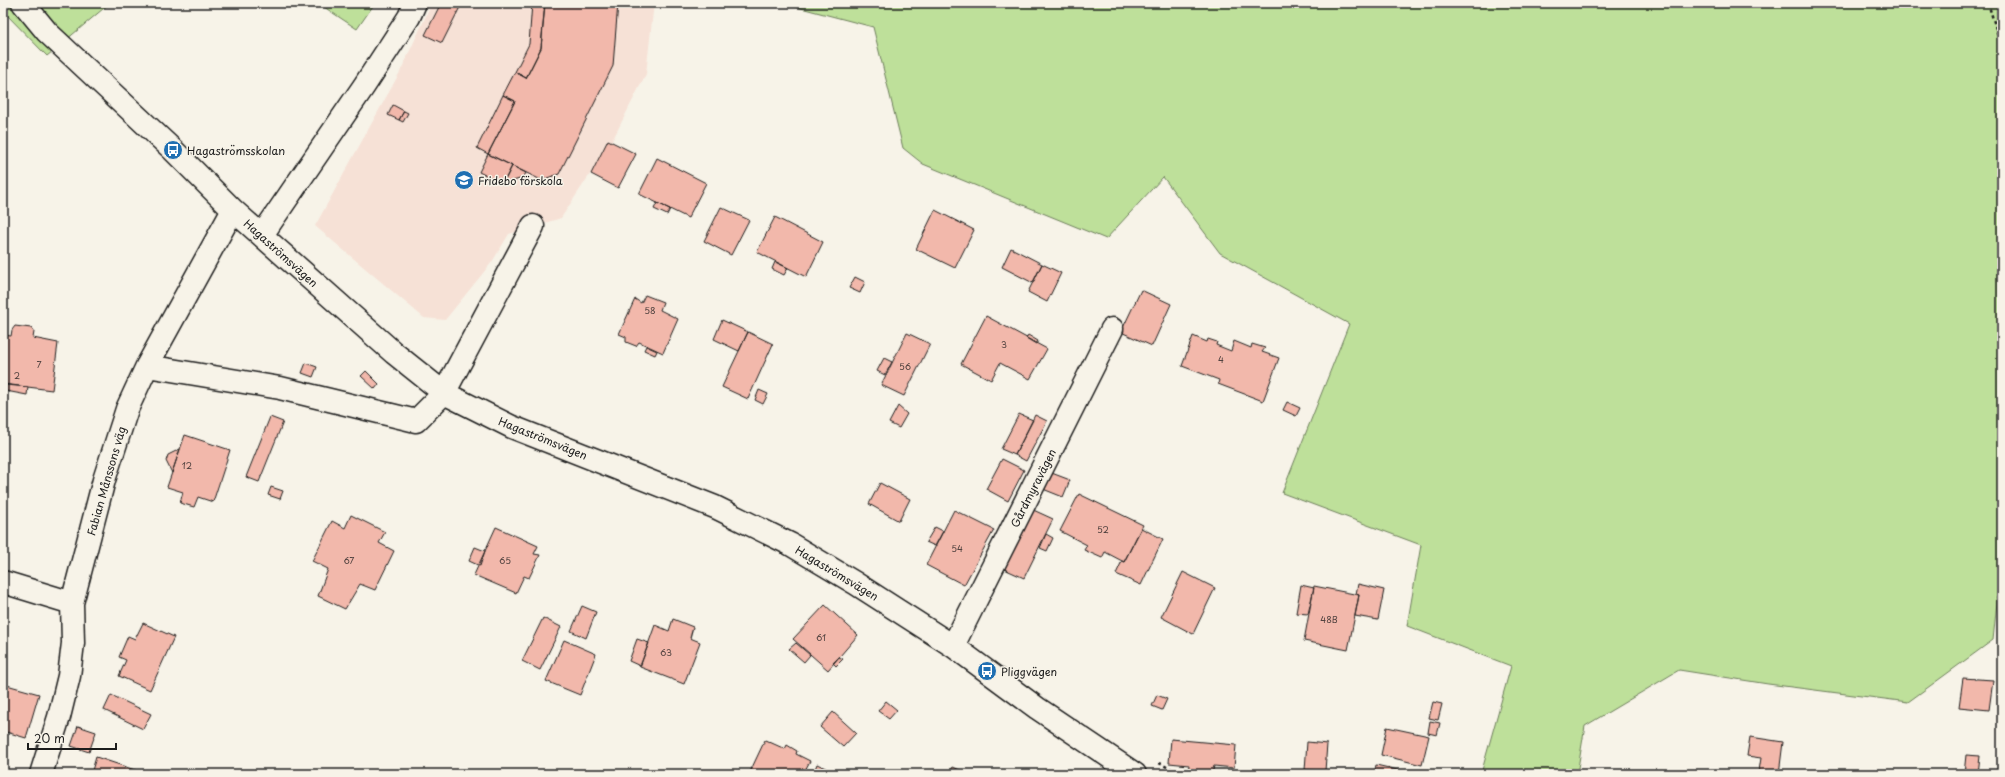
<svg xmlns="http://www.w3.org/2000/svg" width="2005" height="777" viewBox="0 0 2005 777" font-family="'Playpen Sans',sans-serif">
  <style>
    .built { fill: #f6e1d6 }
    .green { fill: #bee09a; stroke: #6d7e5b }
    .building { fill: #f2b8ab; stroke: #1c1c1c }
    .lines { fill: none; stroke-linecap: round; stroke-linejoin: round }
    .minor-casing { stroke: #1c1c1c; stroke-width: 25 }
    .path { stroke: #1c1c1c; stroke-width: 2.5; stroke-dasharray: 3 3; stroke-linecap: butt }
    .minor { stroke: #f7f3e8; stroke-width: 22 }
    .labels { text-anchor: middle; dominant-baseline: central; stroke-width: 3; stroke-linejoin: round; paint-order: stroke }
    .number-label { font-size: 9px; fill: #524340 }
    .poi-label { font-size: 11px; fill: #1c1c1c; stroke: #f7f3e8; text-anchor: start }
    .street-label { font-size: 11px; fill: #1c1c1c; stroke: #f7f3e8 }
  </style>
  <rect width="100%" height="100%" fill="#f7f3e8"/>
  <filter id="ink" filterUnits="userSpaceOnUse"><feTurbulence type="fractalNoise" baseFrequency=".025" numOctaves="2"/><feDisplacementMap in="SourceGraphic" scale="8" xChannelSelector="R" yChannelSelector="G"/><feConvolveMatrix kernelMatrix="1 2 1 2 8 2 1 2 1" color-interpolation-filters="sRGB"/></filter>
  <g filter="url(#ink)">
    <path class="built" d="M 432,3 L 654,3 L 646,74 L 612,141 L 561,218 L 509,234 L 492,262 L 445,320 L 424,318 L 315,226 L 400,72 Z"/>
    <path class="green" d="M 3,3 L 110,3 L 47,56 L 3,11 Z
      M 318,3 L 375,3 L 357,29 Z
      M 782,3 L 2002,3 L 2002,555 L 1993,640 L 1908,702 L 1768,684 L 1679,670 L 1585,726 L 1577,774 L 1481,774 L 1511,666 L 1407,626 L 1421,545 L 1282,493 L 1349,324 L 1220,253 L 1163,177 L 1106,239 L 923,164 L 903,148 L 873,27 Z"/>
    <path class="building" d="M 441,3 L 462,3 L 442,43 L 425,35 Z
      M 532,3 L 545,3 L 541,48 L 526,78 L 515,72 L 529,44 Z
      M 545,3 L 618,3 L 613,66 L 559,174 L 541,180 L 488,154 L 515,101 L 503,95 L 515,72 L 526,78 L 541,48 Z
      M 503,95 L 515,101 L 488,154 L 477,148 Z
      M 393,105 L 404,111 L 399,120 L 388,115 Z
      M 404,111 L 408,113 L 403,122 L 399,120 Z
      M 608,140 L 636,154 L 618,188 L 591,174 Z
      M 488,154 L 512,166 L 503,184 L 479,172 Z
      M 657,158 L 706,183 L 688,218 L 639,194 Z
      M 512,166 L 526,173 L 523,178 L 503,184 Z
      M 657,203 L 670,209 L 667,215 L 654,209 Z
      M 721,207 L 749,220 L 731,255 L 704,241 Z
      M 935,210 L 974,230 L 955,268 L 916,249 Z
      M 775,217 L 823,242 L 806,277 L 757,252 Z
      M 1011,248 L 1042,264 L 1033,283 L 1002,267 Z
      M 775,262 L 788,268 L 784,275 L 772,269 Z
      M 1042,264 L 1061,273 L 1047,302 L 1028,292 Z
      M 855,277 L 865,282 L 860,293 L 849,288 Z
      M 1141,290 L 1171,304 L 1152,346 L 1121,332 Z
      M 645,295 L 663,302 L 660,310 L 678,319 L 663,353 L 639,342 L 636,346 L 626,342 L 626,337 L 619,334 L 635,299 L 641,303 Z
      M 986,316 L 1047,349 L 1030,379 L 1000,363 L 991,380 L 961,364 Z
      M 722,320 L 748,332 L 739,351 L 714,339 Z
      M 15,326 L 31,328 L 34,332 L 33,338 L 58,343 L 52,390 L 3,384 L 3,335 L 11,336 L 12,330 Z
      M 748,332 L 773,344 L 748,399 L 722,387 Z
      M 907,333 L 930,344 L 904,396 L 881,385 Z
      M 1028,335 L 1038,341 L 1036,344 L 1026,338 Z
      M 1193,336 L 1207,342 L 1208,339 L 1217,342 L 1216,345 L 1231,351 L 1234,341 L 1251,348 L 1252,344 L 1265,348 L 1262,352 L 1279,358 L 1263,401 L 1218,384 L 1219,380 L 1182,366 Z
      M 646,346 L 657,351 L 655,355 L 644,350 Z
      M 884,358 L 892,362 L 885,375 L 877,371 Z
      M 306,363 L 317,367 L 313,377 L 302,373 Z
      M 366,371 L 379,384 L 375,389 L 361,376 Z
      M 6,385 L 28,387 L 27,395 L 6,391 Z
      M 759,390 L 768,394 L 763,404 L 755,400 Z
      M 1287,402 L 1300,408 L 1296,416 L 1283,410 Z
      M 898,406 L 907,414 L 899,428 L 889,423 Z
      M 1019,414 L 1033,420 L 1015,455 L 1001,449 Z
      M 1035,415 L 1047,421 L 1026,461 L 1015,455 Z
      M 270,417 L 283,422 L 259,482 L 246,477 Z
      M 185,435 L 230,450 L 213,502 L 198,497 L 194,507 L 180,503 L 183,492 L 167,487 Z
      M 180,449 L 172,473 L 166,461 L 168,455 Z
      M 1002,459 L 1024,470 L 1008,501 L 986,489 Z
      M 1049,472 L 1070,480 L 1063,497 L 1043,489 Z
      M 880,483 L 910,499 L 899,521 L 869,504 Z
      M 271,487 L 283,491 L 280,499 L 268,495 Z
      M 1079,494 L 1143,525 L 1124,562 L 1105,552 L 1102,558 L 1084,550 L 1087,545 L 1060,531 Z
      M 1029,508 L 1053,519 L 1024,578 L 1000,567 Z
      M 954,510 L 994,530 L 964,585 L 926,565 Z
      M 351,515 L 385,532 L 379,543 L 394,551 L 375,590 L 360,584 L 345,609 L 318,596 L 328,569 L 312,561 L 332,521 L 345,528 Z
      M 496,527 L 538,546 L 534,554 L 540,555 L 529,578 L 524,576 L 516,593 L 474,575 Z
      M 935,527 L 943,531 L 935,546 L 926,542 Z
      M 1141,528 L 1163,539 L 1141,585 L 1116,574 L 1122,561 L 1124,562 Z
      M 1046,534 L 1053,538 L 1047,551 L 1040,548 Z
      M 475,547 L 485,551 L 480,566 L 469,561 Z
      M 1183,572 L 1215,588 L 1193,634 L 1161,617 Z
      M 1358,584 L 1384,590 L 1378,620 L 1355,616 L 1359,595 L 1356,594 Z
      M 1301,585 L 1314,588 L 1308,614 L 1296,613 Z
      M 1314,586 L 1359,595 L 1348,650 L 1304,641 Z
      M 825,605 L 858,635 L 828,670 L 793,639 Z
      M 582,606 L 596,612 L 586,638 L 571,631 Z
      M 543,618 L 561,627 L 540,670 L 522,661 Z
      M 673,619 L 693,627 L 690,638 L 700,642 L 684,684 L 640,667 L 655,625 L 669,631 Z
      M 143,623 L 174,637 L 150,690 L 119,676 L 126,660 L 119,657 L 128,636 L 135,639 Z
      M 637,639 L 649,643 L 640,666 L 629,661 Z
      M 564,640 L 596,654 L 580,695 L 546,681 Z
      M 796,643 L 810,655 L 804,662 L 789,649 Z
      M 839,657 L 843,659 L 836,666 L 833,663 Z
      M 1963,678 L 1993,680 L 1989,710 L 1959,707 Z
      M 3,684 L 39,694 L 26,738 L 3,731 Z
      M 111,695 L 151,714 L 143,729 L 104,710 Z
      M 1157,695 L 1167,699 L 1162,710 L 1152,706 Z
      M 886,701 L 897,710 L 889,719 L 878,711 Z
      M 1433,702 L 1442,704 L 1438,720 L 1429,718 Z
      M 833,712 L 856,733 L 843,747 L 820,727 Z
      M 1430,721 L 1440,723 L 1437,735 L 1428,733 Z
      M 78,726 L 96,732 L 89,752 L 71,746 Z
      M 1387,727 L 1429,736 L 1422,765 L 1381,755 Z
      M 1750,737 L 1783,742 L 1779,774 L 1759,771 L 1761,758 L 1747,756 Z
      M 1171,739 L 1236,745 L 1234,768 L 1214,766 L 1212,774 L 1188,773 L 1189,765 L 1169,763 Z
      M 765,740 L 785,749 L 787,745 L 797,751 L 796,754 L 810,761 L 803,774 L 749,774 Z
      M 1307,742 L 1327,744 L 1325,771 L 1305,770 Z
      M 1966,755 L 1980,756 L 1978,774 L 1964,774 Z
      M 96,757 L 147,774 L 91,774 Z
      M 817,764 L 838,774 L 813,774 Z
      M 1376,765 L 1415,774 L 1374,774 Z
      M 953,767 L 969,774 L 950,774 L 949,773 Z"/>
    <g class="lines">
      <defs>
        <path id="minor" d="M 23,3 L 47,32 L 173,150 L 233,210 L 394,353 L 444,393 L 512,427 L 715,507 L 790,544 L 855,583 L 953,646 L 1037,708 L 1135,774
          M 262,235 L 364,86 L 409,17 L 415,3
          M 147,366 L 280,388 L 416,421 L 444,393 L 533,226
          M 3,582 L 72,603
          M 953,646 L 1112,329
          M 41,774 L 59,717 L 69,676 L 73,643 L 72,603 L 104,480 L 127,409 L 147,366 L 233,210"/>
      </defs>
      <use href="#minor" class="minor-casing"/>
      <path class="path" d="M 1988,3 L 2002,48
        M 1159,763 L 1181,774"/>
      <use href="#minor" class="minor"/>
    </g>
  </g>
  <defs>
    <symbol id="bus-disc" viewBox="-11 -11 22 22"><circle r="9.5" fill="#1f6fb2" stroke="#f7f3e8"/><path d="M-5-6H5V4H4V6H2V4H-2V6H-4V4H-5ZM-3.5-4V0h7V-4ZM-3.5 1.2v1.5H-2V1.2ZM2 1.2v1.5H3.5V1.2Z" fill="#fff"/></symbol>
    <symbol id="school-disc" viewBox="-11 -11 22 22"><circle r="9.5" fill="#1f6fb2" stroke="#f7f3e8"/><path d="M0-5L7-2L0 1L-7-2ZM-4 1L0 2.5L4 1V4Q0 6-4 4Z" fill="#fff"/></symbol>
  </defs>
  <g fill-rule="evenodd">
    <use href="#bus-disc" x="162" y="139" width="22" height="22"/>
    <use href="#school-disc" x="453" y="169" width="22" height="22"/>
    <use href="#bus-disc" x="976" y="660" width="22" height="22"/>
  </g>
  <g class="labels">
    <g class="number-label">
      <text x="650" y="310">58</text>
      <text x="1004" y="344">3</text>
      <text x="1221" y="359">4</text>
      <text x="39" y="364">7</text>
      <text x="905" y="366">56</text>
      <text x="17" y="375">2</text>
      <text x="187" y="465">12</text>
      <text x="1103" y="529">52</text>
      <text x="957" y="548">54</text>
      <text x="349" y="560">67</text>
      <text x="505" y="560">65</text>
      <text x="1329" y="619">48B</text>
      <text x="821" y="637">61</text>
      <text x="666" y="652">63</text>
    </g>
    <g class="poi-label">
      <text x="187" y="150">Hagaströmsskolan</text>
      <text x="478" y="180">Fridebo förskola</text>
      <text x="1001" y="671">Pliggvägen</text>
    </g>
    <g class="street-label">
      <text transform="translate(281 253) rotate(42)">Hagaströmsvägen</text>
      <text transform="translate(543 438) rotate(22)">Hagaströmsvägen</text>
      <text transform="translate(106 481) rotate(-74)">Fabian Månssons väg</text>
      <text transform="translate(1033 488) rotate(-63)">Gårdmyravägen</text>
      <text transform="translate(837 573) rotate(31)">Hagaströmsvägen</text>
    </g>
  </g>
  <rect width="2005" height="777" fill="none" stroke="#f7f3e8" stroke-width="16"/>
  <rect x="8" y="8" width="1989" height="761" fill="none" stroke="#1c1c1c" stroke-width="1.5" filter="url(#ink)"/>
  <path d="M28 743v6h88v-6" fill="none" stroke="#1c1c1c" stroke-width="2"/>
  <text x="34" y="743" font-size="12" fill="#1c1c1c" stroke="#f7f3e8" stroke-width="3" paint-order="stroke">20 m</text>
</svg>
